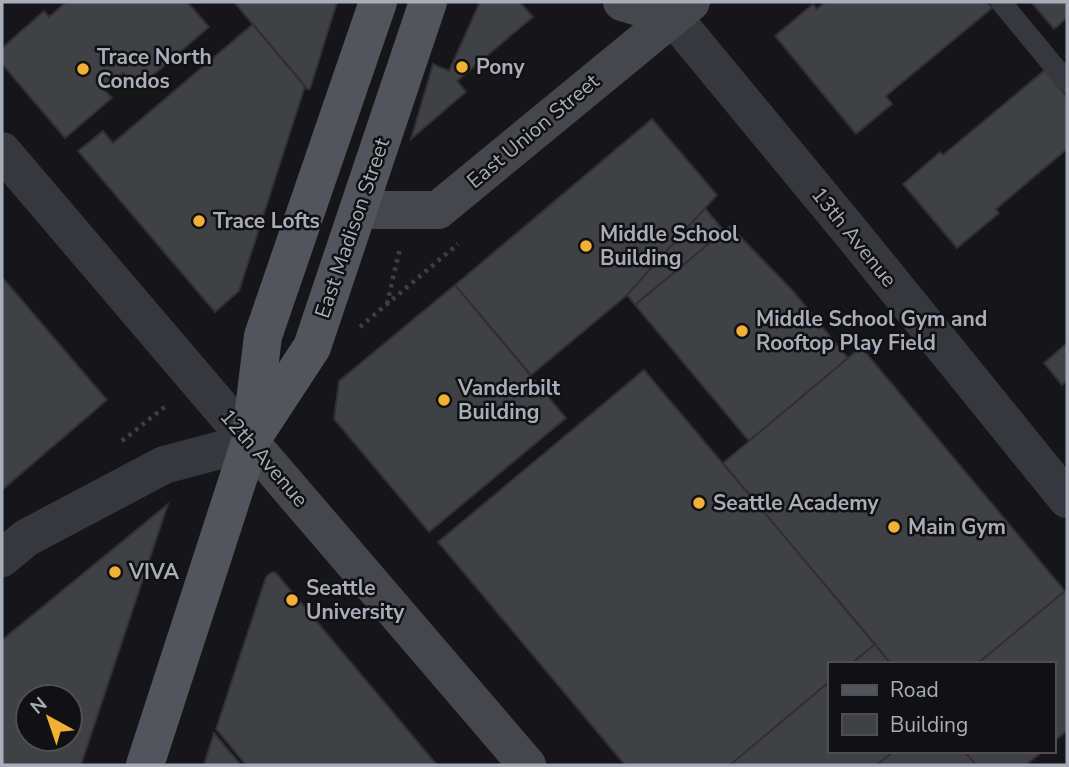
<svg xmlns="http://www.w3.org/2000/svg" width="1069" height="767" viewBox="0 0 1069 767" font-family="'Nunito Sans',sans-serif">
  <style>
    .building { fill: #404145; stroke: #303034; stroke-width: 2; fill-rule: evenodd }
    .lines { fill: none; stroke-linecap: round; stroke-linejoin: round }
    .path { stroke: #3d3f44; stroke-width: 4.5; stroke-dasharray: 3.5 5; stroke-linecap: butt }
    .service { stroke: #37383d; stroke-width: 21 }
    .minor { stroke: #37383d; stroke-width: 38 }
    .tertiary { stroke: #37383d; stroke-width: 38 }
    .secondary { stroke: #45474d; stroke-width: 38 }
    .primary { stroke: #53555c; stroke-width: 38 }
    .poi-dot { fill: #f2b134; stroke: #111113; stroke-width: 2.5 }
    .labels { text-anchor: middle; dominant-baseline: central; stroke-width: 5; stroke-linejoin: round; paint-order: stroke }
    .poi-label { font-size: 21px; font-weight: bold; fill: #a8adb8; stroke: #111113; text-anchor: start }
    .street-label { font-size: 21px; fill: #a8adb8; stroke: #111113 }
  </style>
  <rect width="100%" height="100%" fill="#161618"/>
  <path class="building" d="M 66,2 L 191,2 L 189,4 L 209,27 L 137,89 L 123,73 L 104,90 L 112,98 L 65,138 L 2,64 L 2,48 L 44,11 L 49,17 Z
    M 234,2 L 337,2 L 310,89 L 307,89 Z
    M 477,2 L 520,2 L 533,17 L 457,81 L 466,92 L 411,139 L 433,64 L 449,71 L 479,4 Z
    M 825,2 L 987,2 L 992,8 L 886,96 L 892,104 L 856,134 L 775,36 L 813,4 L 817,9 Z
    M 1031,2 L 1067,2 L 1067,18 L 1054,29 Z
    M 253,24 L 305,86 L 239,291 L 215,312 L 78,151 L 103,131 L 113,143 Z
    M 1045,70 L 1067,97 L 1067,149 L 996,209 L 999,213 L 957,248 L 903,184 L 940,152 L 943,155 Z
    M 652,119 L 717,195 L 627,295 L 531,375 L 455,285 Z
    M 705,208 L 724,231 L 635,305 L 627,295 Z
    M 730,226 L 793,291 L 848,358 L 749,441 L 635,305 Z
    M 2,277 L 107,400 L 2,490 Z
    M 455,285 L 566,418 L 429,532 L 334,419 L 339,381 Z
    M 1067,343 L 1067,380 L 1062,385 L 1044,363 Z
    M 861,347 L 1065,591 L 977,664 L 891,664 L 723,463 Z
    M 644,370 L 875,644 L 851,664 L 829,664 L 829,682 L 730,765 L 625,765 L 438,542 Z
    M 168,504 L 81,765 L 2,765 L 2,640 ZM 28,697 L 70,697 L 70,739 L 28,739 Z
    M 272,572 L 276,573 L 437,765 L 246,765 L 216,729 L 266,577 Z
    M 1065,591 L 1067,594 L 1067,731 L 1053,742 L 1053,664 L 977,664 Z
    M 875,644 L 891,664 L 851,664 Z
    M 829,682 L 829,751 L 894,751 L 877,765 L 730,765 Z
    M 214,733 L 241,765 L 204,765 Z
    M 894,751 L 964,751 L 976,765 L 877,765 Z
    M 964,751 L 1043,751 L 1026,765 L 976,765 Z"/>
  <g class="lines">
    <path class="path" d="M 387,304 L 400,248
      M 360,327 L 458,244
      M 122,441 L 167,405"/>
    <path class="service" d="M 1001,2 L 1067,82"/>
    <path class="minor" d="M 673,17 L 854,236 L 1067,499"/>
    <path class="tertiary" d="M 2,151 L 250,442 L 164,465 L 26,538 L 2,558"/>
    <path class="secondary" d="M 622,2 L 673,17
      M 359,210 L 438,210 L 691,2
      M 250,442 L 527,765"/>
    <path class="primary" d="M 255,434 L 312,347 L 428,2
      M 145,765 L 250,442 L 263,336 L 378,2"/>
  </g>
  <g class="poi-dot">
    <circle cx="462" cy="67" r="7"/>
    <circle cx="83" cy="69" r="7"/>
    <circle cx="199" cy="221" r="7"/>
    <circle cx="586" cy="246" r="7"/>
    <circle cx="742" cy="331" r="7"/>
    <circle cx="444" cy="400" r="7"/>
    <circle cx="699" cy="503" r="7"/>
    <circle cx="894" cy="527" r="7"/>
    <circle cx="115" cy="572" r="7"/>
    <circle cx="292" cy="600" r="7"/>
  </g>
  <g class="labels">
    <g class="poi-label">
      <text x="97" y="57">Trace North<tspan x="97" dy="24">Condos</tspan></text>
      <text x="476" y="67">Pony</text>
      <text x="213" y="221">Trace Lofts</text>
      <text x="600" y="234">Middle School<tspan x="600" dy="24">Building</tspan></text>
      <text x="756" y="319">Middle School Gym and<tspan x="756" dy="24">Rooftop Play Field</tspan></text>
      <text x="458" y="388">Vanderbilt<tspan x="458" dy="24">Building</tspan></text>
      <text x="713" y="503">Seattle Academy</text>
      <text x="908" y="527">Main Gym</text>
      <text x="129" y="572">VIVA</text>
      <text x="306" y="588">Seattle<tspan x="306" dy="24">University</tspan></text>
    </g>
    <g class="street-label">
      <text transform="translate(533 131) rotate(-40)">East Union Street</text>
      <text transform="translate(352 228) rotate(-71)">East Madison Street</text>
      <text transform="translate(854 237) rotate(51)">13th Avenue</text>
      <text transform="translate(264 458) rotate(49)">12th Avenue</text>
    </g>
  </g>
  <rect width="1069" height="767" fill="none" stroke="#a8adb8" stroke-width="7"/>
  <rect x="828" y="662" width="228" height="91" fill="#111113" stroke="#4d4f55" stroke-width="2"/>
  <rect x="842" y="685" width="35" height="10" fill="#53555c" stroke="#4d4f55" stroke-width="2"/>
  <text x="890" y="697" font-size="21" fill="#a8adb8">Road</text>
  <rect x="842" y="714" width="35" height="21" fill="#404145" stroke="#4d4f55" stroke-width="2"/>
  <text x="890" y="732" font-size="21" fill="#a8adb8">Building</text>
  <g transform="translate(49 718) rotate(320)"><circle r="33" fill="#111113" stroke="#4d4f55" stroke-width="2"/>
  <path d="M0-5L12 26L0 18L-12 26Z" fill="#f2b134"/>
  <text y="-10" font-size="19" font-weight="bold" text-anchor="middle" fill="#a8adb8">N</text>
  </g>
</svg>
